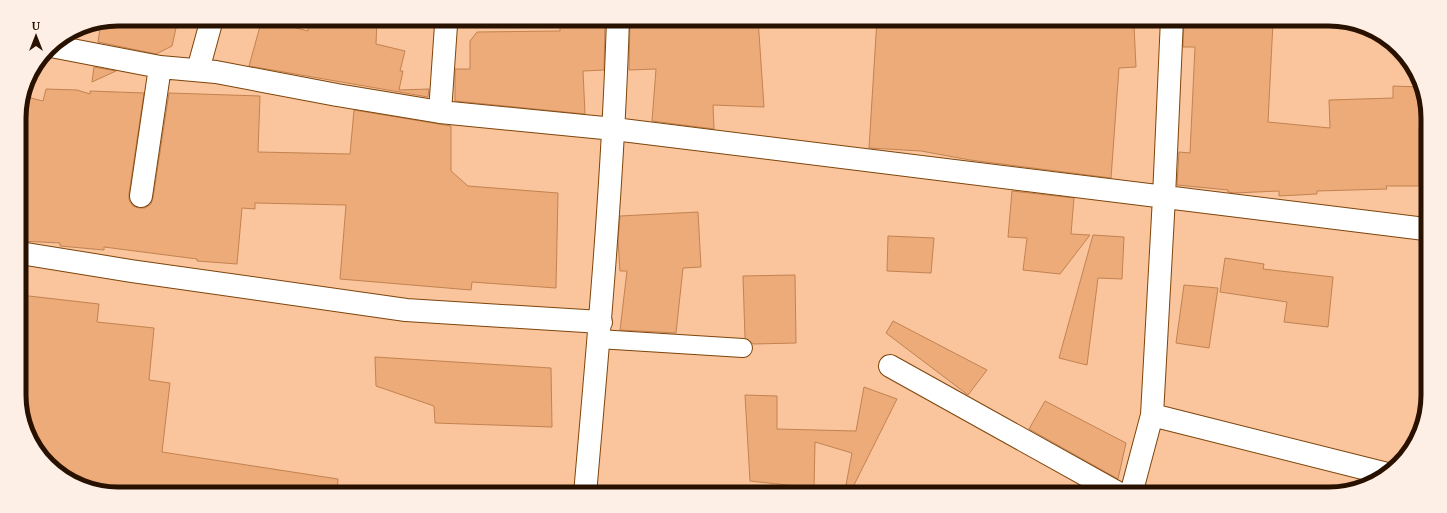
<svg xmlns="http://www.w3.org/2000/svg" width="1447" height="513" viewBox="0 0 1447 513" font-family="Lora,serif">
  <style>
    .building { fill: #ecab78; stroke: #c28351 }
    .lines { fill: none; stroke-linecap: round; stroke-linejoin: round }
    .lane-casing { stroke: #7e450b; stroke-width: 20 }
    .street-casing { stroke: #7e450b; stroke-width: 24 }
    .lane { stroke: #fff; stroke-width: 18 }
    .street { stroke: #fff; stroke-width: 22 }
    .rim { fill: none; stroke: #291100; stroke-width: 5 }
  </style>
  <rect width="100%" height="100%" fill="#fac49c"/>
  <path class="building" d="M 118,19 L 178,19 L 172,46 L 156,54 L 98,42 L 101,22 Z
    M 262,19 L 308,31 L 308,19 L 377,19 L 376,44 L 405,51 L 400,71 L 403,71 L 399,90 L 429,89 L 428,97 L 249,66 Z
    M 630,19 L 758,19 L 764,107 L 713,105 L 714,129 L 652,121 L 656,69 L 629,70 Z
    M 877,19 L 992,19 L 991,21 L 1027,24 L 1027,27 L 1134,26 L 1136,67 L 1119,68 L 1111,178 L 970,160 L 921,151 L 869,148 Z
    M 1184,19 L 1236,19 L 1273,22 L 1268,122 L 1330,128 L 1329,100 L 1393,98 L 1393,86 L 1419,87 L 1426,103 L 1426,128 L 1419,128 L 1419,186 L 1386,186 L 1387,189 L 1317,191 L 1317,194 L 1279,196 L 1279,191 L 1234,193 L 1228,192 L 1228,190 L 1177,185 L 1179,152 L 1190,153 L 1195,47 L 1183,47 Z
    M 605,23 L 604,70 L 583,71 L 585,114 L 455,101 L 455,69 L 470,69 L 470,41 L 477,32 L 560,31 L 560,25 Z
    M 94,67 L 116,71 L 92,82 Z
    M 46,89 L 77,90 L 90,94 L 90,91 L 144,93 L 129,194 L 129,200 L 133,206 L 140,208 L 145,208 L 151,204 L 153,198 L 169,93 L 260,96 L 258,152 L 350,154 L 354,110 L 451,126 L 451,171 L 468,186 L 558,193 L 556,288 L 472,282 L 471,290 L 340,279 L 346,205 L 255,203 L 255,209 L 242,208 L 237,264 L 197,261 L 197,259 L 104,247 L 104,250 L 60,246 L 60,243 L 20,241 L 19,111 L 23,96 L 43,101 Z
    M 1012,191 L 1074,198 L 1071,234 L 1090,235 L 1060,274 L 1023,270 L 1027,238 L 1008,237 Z
    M 698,212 L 701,267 L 683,268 L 676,333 L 620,330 L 627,271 L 620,271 L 618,241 L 620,216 Z
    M 1093,235 L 1124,237 L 1122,279 L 1098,278 L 1087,365 L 1059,358 Z
    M 888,236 L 934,238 L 931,273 L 887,271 Z
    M 1225,258 L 1264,264 L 1263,269 L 1333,277 L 1328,327 L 1284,322 L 1287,302 L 1220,292 Z
    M 795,275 L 796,343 L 753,344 L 749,340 L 745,338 L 743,276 Z
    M 1184,285 L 1218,288 L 1209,348 L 1176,343 Z
    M 20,295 L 99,304 L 97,322 L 154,328 L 149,380 L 170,383 L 162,452 L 338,479 L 337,494 L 118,494 L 87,489 L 43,460 L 21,414 Z
    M 893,321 L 987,370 L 968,395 L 886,333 Z
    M 375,357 L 551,368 L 552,427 L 435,423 L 434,406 L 376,386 Z
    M 864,387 L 897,399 L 853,487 L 846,485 L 852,453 L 815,442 L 814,488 L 750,481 L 745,395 L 777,396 L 777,429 L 856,431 Z
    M 1045,401 L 1126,443 L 1118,479 L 1029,429 Z"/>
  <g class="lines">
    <defs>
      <path id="lane" d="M 598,339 L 743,348"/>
      <path id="street" d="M 51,46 L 160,67 L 216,72 L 337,95 L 440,112 L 614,129 L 1425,229
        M 198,70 L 212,19
        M 440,112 L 446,25 L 448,19
        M 141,196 L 160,67
        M 20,253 L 131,271 L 406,310 L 601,322
        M 890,366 L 1120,494
        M 1152,415 L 1387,474
        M 585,494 C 599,336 613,178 618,19
        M 1131,494 L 1152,415 L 1164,197 L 1172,19"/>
    </defs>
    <use href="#lane" class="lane-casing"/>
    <use href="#street" class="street-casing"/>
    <use href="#lane" class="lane"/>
    <use href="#street" class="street"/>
  </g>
  <path d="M0 0H1447V513H0ZM118 26H1329A92 92 0 0 1 1421 118V395A92 92 0 0 1 1329 487H118A92 92 0 0 1 26 395V118A92 92 0 0 1 118 26Z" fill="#fdefe5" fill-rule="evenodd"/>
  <path class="rim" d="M118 26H1329A92 92 0 0 1 1421 118V395A92 92 0 0 1 1329 487H118A92 92 0 0 1 26 395V118A92 92 0 0 1 118 26Z"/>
  <g transform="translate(36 36)" stroke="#fdefe5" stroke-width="3" paint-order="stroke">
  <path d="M0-3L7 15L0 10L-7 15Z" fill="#291100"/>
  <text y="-6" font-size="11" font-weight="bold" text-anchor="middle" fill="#291100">U</text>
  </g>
</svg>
